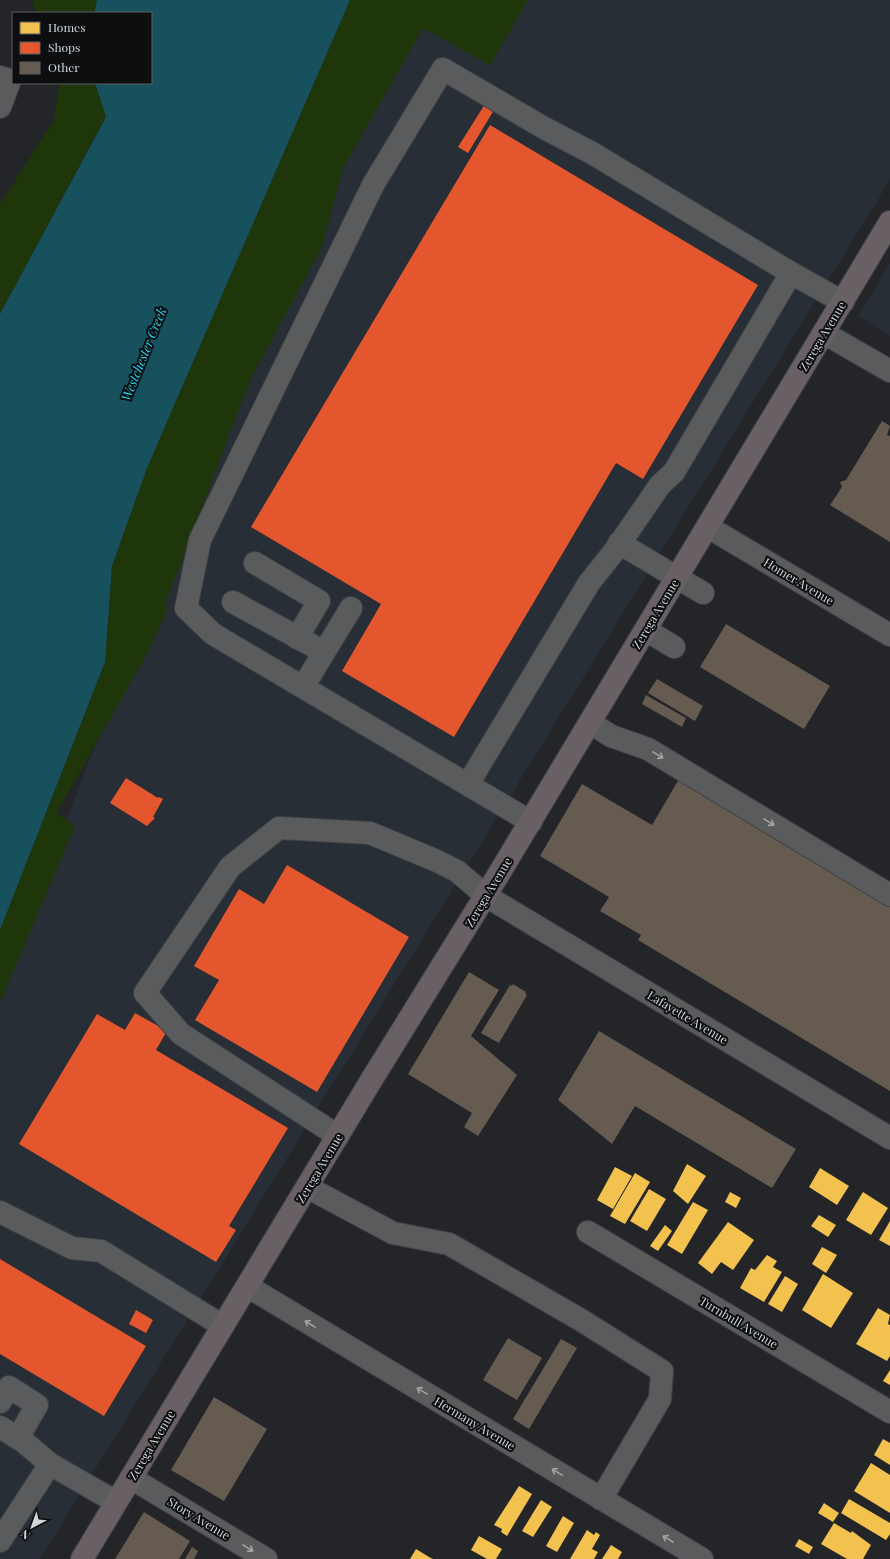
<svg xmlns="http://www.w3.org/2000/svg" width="890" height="1559" viewBox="0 0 890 1559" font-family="'Playfair Display',serif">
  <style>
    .built { fill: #282e35 }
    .green { fill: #1f350a }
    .water { fill: #17515d }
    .homes { fill: #f2c14e }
    .shops { fill: #e4572e }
    .building { fill: #665b51 }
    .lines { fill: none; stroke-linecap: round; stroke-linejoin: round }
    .minor-casing { stroke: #404244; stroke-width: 24 }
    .major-casing { stroke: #404244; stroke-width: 24 }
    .minor { stroke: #5a5b5d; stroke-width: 22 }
    .major { stroke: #686064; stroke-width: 22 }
    .oneway { stroke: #a3a5a7 }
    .labels { text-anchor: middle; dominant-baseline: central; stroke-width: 4; stroke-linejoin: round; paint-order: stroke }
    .street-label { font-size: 12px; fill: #d3d6d8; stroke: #0c0e10 }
    .water-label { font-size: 13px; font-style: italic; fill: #2adafb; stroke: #0c0e10 }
  </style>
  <rect width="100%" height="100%" fill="#232528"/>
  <path class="built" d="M 388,0 L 890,0 L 890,180 L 40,1559 L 0,1559 L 0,992 L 373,25 Z
    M 890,263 L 890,336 L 858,316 Z"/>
  <path class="green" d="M 32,0 L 97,0 L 94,13 L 36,13 Z
    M 350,0 L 528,0 L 490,65 L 423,28 L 344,166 L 321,249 L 251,378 L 166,601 L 167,611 L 147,654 L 57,812 L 75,826 L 0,1003 L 0,930 L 105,662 L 112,566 L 147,468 Z
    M 59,83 L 95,83 L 106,116 L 0,314 L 0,204 L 54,120 Z"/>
  <path class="water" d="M 97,0 L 350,0 L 147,468 L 112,566 L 105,662 L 0,930 L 0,314 L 106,117 L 95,83 L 151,83 L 151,13 L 94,13 Z"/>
  <path class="homes" d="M 687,1164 L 706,1176 L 688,1204 L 673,1191 Z
    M 615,1167 L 632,1176 L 613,1209 L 597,1200 Z
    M 820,1168 L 849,1186 L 837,1205 L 809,1187 Z
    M 635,1173 L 650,1182 L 625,1224 L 610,1216 Z
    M 649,1189 L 666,1199 L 647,1231 L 630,1221 Z
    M 730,1192 L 741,1198 L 736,1208 L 725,1202 Z
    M 863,1192 L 888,1208 L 871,1235 L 846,1220 Z
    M 693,1202 L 708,1210 L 682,1254 L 667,1245 Z
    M 819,1215 L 836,1225 L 828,1237 L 811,1226 Z
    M 890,1221 L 890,1246 L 879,1240 Z
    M 728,1222 L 754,1240 L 733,1270 L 721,1262 L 712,1274 L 698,1263 Z
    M 665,1225 L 672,1231 L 658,1251 L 650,1246 Z
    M 822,1247 L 837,1255 L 826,1273 L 812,1264 Z
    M 767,1255 L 777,1261 L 773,1267 L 782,1272 L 764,1302 L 740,1288 L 751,1268 L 755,1270 Z
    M 823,1274 L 853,1293 L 831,1328 L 802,1310 Z
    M 785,1276 L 798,1284 L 782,1312 L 768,1304 Z
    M 878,1308 L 890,1315 L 888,1324 L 890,1325 L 890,1356 L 887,1361 L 856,1344 Z
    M 890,1370 L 890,1385 L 883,1381 Z
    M 883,1439 L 890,1443 L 890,1465 L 874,1455 Z
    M 871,1463 L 890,1475 L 890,1513 L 854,1491 Z
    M 519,1486 L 532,1494 L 507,1536 L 501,1532 L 502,1529 L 494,1525 Z
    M 849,1499 L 890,1523 L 890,1534 L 886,1540 L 841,1513 Z
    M 541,1500 L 552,1507 L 533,1537 L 522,1531 Z
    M 824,1503 L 839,1513 L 833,1522 L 818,1513 Z
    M 563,1516 L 574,1523 L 557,1552 L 546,1546 Z
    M 834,1523 L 851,1533 L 852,1531 L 871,1545 L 863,1559 L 847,1559 L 821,1544 Z
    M 587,1530 L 594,1535 L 596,1532 L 600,1535 L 592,1549 L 598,1552 L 594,1559 L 570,1559 Z
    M 479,1536 L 502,1549 L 496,1559 L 487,1559 L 471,1550 Z
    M 799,1539 L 813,1547 L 809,1554 L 795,1546 Z
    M 611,1545 L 622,1552 L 618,1559 L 602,1559 Z
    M 416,1549 L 429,1557 L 433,1559 L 410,1559 Z"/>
  <path class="shops" d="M 485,104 L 494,110 L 468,153 L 458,147 Z
    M 490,125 L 758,285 L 643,479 L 616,463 L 454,737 L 342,671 L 381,604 L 251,527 Z
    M 126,778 L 158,798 L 159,797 L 163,799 L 153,817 L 155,818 L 147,826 L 110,803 Z
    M 287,865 L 409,937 L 317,1092 L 195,1020 L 219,980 L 194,966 L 239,889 L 264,904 Z
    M 135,1013 L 167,1031 L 156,1050 L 288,1128 L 229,1226 L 236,1230 L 216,1262 L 19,1144 L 97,1014 L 125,1030 Z
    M 0,1259 L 146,1346 L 104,1416 L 0,1354 Z
    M 136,1310 L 153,1320 L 146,1333 L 129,1324 Z"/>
  <path class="building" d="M 882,421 L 890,426 L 887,435 L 890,436 L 890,542 L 830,505 L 842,487 L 840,482 L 846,480 Z
    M 726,624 L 830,686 L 804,729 L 700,667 Z
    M 657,679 L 703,706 L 695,721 L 648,693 Z
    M 646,695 L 686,718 L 682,727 L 642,704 Z
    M 682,774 L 890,898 L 890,1091 L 638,940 L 641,935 L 600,911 L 609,897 L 540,856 L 582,784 L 652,825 Z
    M 469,972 L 499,990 L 471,1036 L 517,1075 L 478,1136 L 464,1127 L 472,1113 L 408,1074 Z
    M 513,984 L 526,992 L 525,994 L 527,995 L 499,1043 L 481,1033 L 510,985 L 512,986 Z
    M 599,1031 L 796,1149 L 772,1188 L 635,1106 L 612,1144 L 558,1100 Z
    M 508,1338 L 542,1358 L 517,1400 L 483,1380 Z
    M 561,1339 L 577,1348 L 529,1429 L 513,1419 Z
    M 214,1397 L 267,1429 L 224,1501 L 171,1470 Z
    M 144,1512 L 190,1541 L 179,1559 L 115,1559 Z
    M 192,1547 L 198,1551 L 194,1559 L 185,1559 Z"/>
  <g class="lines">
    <defs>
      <path id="minor" d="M 0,77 L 10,80 L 0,107
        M 824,333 L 890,371
        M 708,527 L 890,635
        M 619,543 L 703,593
        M 255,563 L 319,601 L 297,638
        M 233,602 L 324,652
        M 646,630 L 674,647
        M 303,687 L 351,608
        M 591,723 L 611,736 L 648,749 L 890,895
        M 468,784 L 589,583 L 616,549 L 660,485 L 674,472 L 791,273
        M 531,822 L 213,634 L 186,608 L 200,540 L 373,185 L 443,69 L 546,129 L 592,153 L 791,273 L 843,302
        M 338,1136 L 181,1034 L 145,993 L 230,867 L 279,828 L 370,833 L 437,861 L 457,871 L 486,896 L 890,1138
        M 307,1187 L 393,1233 L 449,1244 L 581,1320 L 662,1371 L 660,1399 L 601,1499
        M 0,1212 L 72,1248 L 101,1251 L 223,1326
        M 588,1232 L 890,1412
        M 247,1286 L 702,1559
        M 0,1402 L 9,1387 L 37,1405 L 18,1438
        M 0,1427 L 24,1442 L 50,1464 L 116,1502
        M 131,1478 L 266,1559
        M 0,1541 L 50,1464"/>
      <path id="major" d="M 82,1559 L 372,1079 L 500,872 L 890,222"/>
    </defs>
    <use href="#minor" class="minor-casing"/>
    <use href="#major" class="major-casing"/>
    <use href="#minor" class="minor"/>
    <use href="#major" class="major"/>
  </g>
  <defs><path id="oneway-shaft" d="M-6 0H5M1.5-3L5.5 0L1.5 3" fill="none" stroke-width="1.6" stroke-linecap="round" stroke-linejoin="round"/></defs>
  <g class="oneway">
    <use href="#oneway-shaft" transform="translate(658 755) rotate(31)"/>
    <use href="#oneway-shaft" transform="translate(769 822) rotate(31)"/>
    <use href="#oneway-shaft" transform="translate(310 1324) rotate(-149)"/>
    <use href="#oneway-shaft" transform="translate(422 1391) rotate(-149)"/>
    <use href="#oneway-shaft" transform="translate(557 1472) rotate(-149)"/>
    <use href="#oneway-shaft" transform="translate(668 1539) rotate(-149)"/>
    <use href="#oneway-shaft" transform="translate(248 1548) rotate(31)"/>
  </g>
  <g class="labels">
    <g class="street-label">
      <text transform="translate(822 336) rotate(-59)">Zerega Avenue</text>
      <text transform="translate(799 581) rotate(31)">Homer Avenue</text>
      <text transform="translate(655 614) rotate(-59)">Zerega Avenue</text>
      <text transform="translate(488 892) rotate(-59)">Zerega Avenue</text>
      <text transform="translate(688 1017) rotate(31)">Lafayette Avenue</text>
      <text transform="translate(319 1168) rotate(-59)">Zerega Avenue</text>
      <text transform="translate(739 1322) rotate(31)">Turnbull Avenue</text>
      <text transform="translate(475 1423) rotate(31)">Hermany Avenue</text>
      <text transform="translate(151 1445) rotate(-59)">Zerega Avenue</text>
      <text transform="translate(199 1518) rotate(31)">Story Avenue</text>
    </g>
    <g class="water-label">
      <text transform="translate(143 354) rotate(-68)">Westchester Creek</text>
    </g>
  </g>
  <rect x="12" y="12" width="140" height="72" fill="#0c0e10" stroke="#5c5e60"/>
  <rect x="20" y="22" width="20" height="12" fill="#f2c14e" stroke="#5c5e60"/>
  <text x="48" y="32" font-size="12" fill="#d3d6d8">Homes</text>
  <rect x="20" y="42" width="20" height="12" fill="#e4572e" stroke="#5c5e60"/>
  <text x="48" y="52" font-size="12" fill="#d3d6d8">Shops</text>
  <rect x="20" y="62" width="20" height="12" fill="#665b51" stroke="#5c5e60"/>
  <text x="48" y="72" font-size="12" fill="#d3d6d8">Other</text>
  <g transform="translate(32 1527) rotate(221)" stroke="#0c0e10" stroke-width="3" paint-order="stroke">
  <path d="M0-3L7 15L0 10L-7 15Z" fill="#d3d6d8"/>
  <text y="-6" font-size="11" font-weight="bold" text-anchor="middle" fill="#d3d6d8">N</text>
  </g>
</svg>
